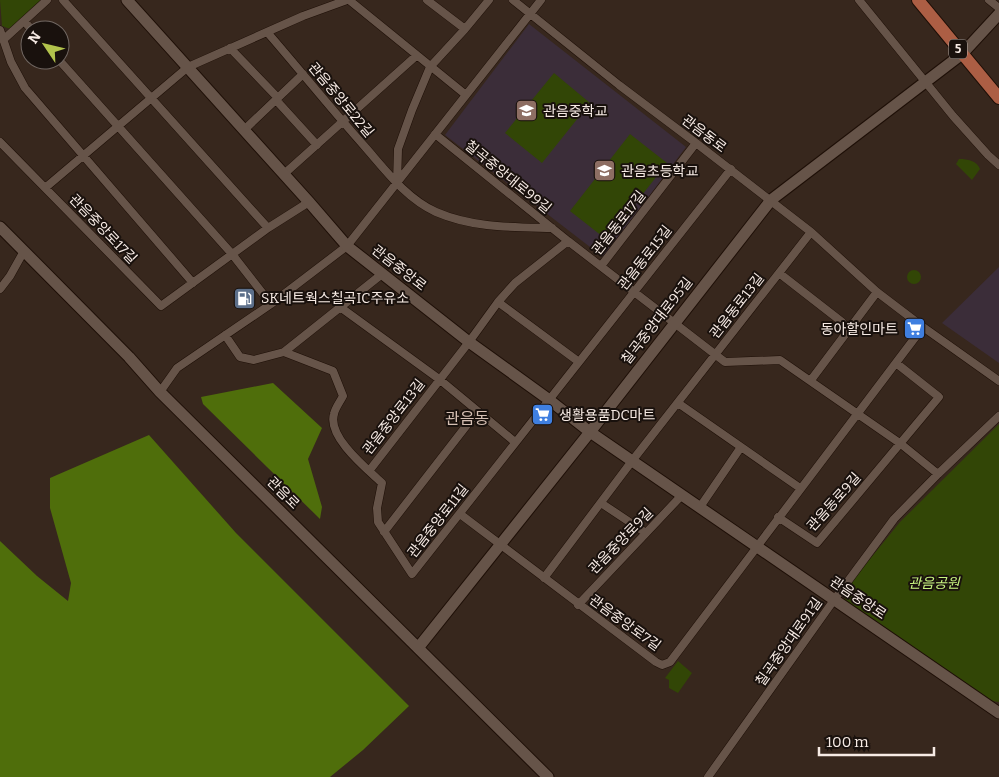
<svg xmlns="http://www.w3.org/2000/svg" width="999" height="777" viewBox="0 0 999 777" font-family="Bitter,'Noto Sans KR',serif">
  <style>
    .education { fill: #3b2d39 }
    .green { fill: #324606 }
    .forest { fill: #4f6e0b }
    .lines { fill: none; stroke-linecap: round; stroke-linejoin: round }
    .street-casing { stroke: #1e0f07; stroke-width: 9 }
    .secondary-casing { stroke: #1e0f07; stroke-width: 13 }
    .primary-casing { stroke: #1e0f07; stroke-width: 14 }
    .street { stroke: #665449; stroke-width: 8 }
    .secondary { stroke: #665449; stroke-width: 11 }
    .primary { stroke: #ac5e44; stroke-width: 12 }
    .labels { text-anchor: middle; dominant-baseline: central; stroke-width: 4; stroke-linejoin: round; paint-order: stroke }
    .shield { fill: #19110d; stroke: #b4aaa4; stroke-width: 1 }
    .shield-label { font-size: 12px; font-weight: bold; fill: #f7ebe5 }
    .street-label { font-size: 14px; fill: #f7ebe5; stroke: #19110d }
    .poi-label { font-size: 14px; fill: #f7ebe5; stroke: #19110d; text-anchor: start }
    .park-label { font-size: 14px; font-style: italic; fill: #c7f480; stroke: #19110d }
    .quarter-label { font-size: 16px; fill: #d5bfb3; stroke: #19110d }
  </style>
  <rect width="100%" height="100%" fill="#37271d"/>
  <path class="education" d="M 529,24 L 686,147 L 603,257 L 445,135 Z
    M 999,267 L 999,363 L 942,323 Z"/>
  <path class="green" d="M 0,0 L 43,0 L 10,29 L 2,26 Z
    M 554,73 L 590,103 L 542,163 L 505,133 Z
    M 630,134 L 667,163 L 607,240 L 570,211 Z
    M 959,159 C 968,159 977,161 980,169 L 972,180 L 956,164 Z
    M907 277a7 7 0 1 1 14 0a7 7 0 1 1-14 0Z
    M 999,424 L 999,702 L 992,701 L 845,602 L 844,591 L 900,522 Z
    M 678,661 L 692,673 L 678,693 L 669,688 L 669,680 L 665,678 Z"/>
  <path class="forest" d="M 273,383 L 322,428 L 308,459 L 322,507 L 320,519 L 203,404 L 201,397 Z
    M 149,435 L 236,533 L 409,706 L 363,750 L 330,777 L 0,777 L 0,541 L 37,576 L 68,601 L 71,583 L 50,508 L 50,478 Z"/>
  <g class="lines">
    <defs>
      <path id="street" d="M 63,0 L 268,228
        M 349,0 L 466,95
        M 427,0 L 465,29
        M 513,0 L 619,85 L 696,143 L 811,232 L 877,292 L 923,327 L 999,381
        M 859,0 L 953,116 L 988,155 L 999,165
        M 989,0 L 999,8
        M 24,21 L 32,30
        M 0,30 L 11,62 L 25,88 L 193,283
        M 267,32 C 300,70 332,110 366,148 C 386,171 407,199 436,212 C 473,228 512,227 552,228
        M 3,40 L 47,0
        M 230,48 L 278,98
        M 59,60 L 232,254 L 271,304
        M 276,100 L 317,145
        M 244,130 L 303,74
        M 435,134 L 568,241
        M 0,142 L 161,306 L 268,228 L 309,202
        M 284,174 L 416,56
        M 397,183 L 398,149 L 412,110 L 430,67 L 465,29 L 489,0
        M 45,188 L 188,67 L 303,16 L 347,0
        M 601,266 L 696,143
        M 779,273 L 842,322 L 848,330
        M 0,289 L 10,276 L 24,251
        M 498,302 L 579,362
        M 340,307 L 439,379 L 515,442
        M 225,335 L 240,357 L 254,360 L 284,352 L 333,371 L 343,396 C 340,402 335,408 334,414 C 327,437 367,469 382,483 L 377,508 L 378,522 L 412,574 L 731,169
        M 284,352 L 382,274
        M 811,380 L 877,292
        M 160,392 L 177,368 L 271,304 L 347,246 L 541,0
        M 678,403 L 800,488
        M 369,471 L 469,342 L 498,302 L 515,283 L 568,241 L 725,362 L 780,360 L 901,444 L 938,474
        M 601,503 L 646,533
        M 700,507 L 741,447
        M 460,514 L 656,662 L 662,665 L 670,662 L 923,327
        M 778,517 L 817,543 L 939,397 L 896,363
        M 384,532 L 477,412
        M 544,578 L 632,461 L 811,232
        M 578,605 L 682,495
        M 708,777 L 834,600 L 894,519 L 938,474 L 999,416"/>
      <path id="secondary" d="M 127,0 L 309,202 L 347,246 L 469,342 L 548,399 L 590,432 L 999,713
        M 0,227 L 129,357 L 160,392 L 548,777
        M 418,648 L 590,432 L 771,200 L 962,54 L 999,14"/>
      <path id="primary" d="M 918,0 L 999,98"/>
    </defs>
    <use href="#street" class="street-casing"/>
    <use href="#secondary" class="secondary-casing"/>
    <use href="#primary" class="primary-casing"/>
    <use href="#street" class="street"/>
    <use href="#secondary" class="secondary"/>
    <use href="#primary" class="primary"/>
  </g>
  <defs>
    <symbol id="school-square" viewBox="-11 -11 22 22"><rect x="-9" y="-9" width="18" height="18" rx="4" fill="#8d6e63" stroke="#19110d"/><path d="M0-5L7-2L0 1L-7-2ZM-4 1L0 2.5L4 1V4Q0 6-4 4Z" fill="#fff"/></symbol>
    <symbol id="fuel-square" viewBox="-11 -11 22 22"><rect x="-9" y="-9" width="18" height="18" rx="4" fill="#5c6f8a" stroke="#19110d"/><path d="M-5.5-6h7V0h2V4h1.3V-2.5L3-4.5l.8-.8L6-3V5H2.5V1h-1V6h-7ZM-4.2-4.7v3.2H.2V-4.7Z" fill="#fff"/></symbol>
    <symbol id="supermarket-square" viewBox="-11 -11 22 22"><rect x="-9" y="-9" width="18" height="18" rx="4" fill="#3f7fe0" stroke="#19110d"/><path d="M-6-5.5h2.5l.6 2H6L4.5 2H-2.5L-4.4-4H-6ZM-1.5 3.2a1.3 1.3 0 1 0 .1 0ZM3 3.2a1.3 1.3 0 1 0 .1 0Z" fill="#fff"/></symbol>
  </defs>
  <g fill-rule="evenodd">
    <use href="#school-square" x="514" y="98" width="25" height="25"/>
    <use href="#school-square" x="592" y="158" width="25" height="25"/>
    <use href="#fuel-square" x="232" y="286" width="25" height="25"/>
    <use href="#supermarket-square" x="902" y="316" width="25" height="25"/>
    <use href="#supermarket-square" x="530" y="402" width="25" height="25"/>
  </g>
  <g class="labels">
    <rect class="shield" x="949" y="39.5" width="18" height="19" rx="4"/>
    <g class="shield-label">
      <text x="958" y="49">5</text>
    </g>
    <g class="street-label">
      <text transform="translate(341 100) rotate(50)">관음중앙로22길</text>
      <text transform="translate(704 134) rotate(37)">관음동로</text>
      <text transform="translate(508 177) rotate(39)">칠곡중앙대로99길</text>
      <text transform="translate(619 223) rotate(-52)">관음동로17길</text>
      <text transform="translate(103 229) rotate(46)">관음중앙로17길</text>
      <text transform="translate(645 258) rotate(-52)">관음동로15길</text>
      <text transform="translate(399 268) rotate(38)">관음중앙로</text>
      <text transform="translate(737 306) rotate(-52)">관음동로13길</text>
      <text transform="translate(657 321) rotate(-52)">칠곡중앙대로95길</text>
      <text transform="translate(394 417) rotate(-52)">관음중앙로13길</text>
      <text transform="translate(283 493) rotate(45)">관음로</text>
      <text transform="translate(834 502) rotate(-48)">관음동로9길</text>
      <text transform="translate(438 521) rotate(-52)">관음중앙로11길</text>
      <text transform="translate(621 541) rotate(-46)">관음중앙로9길</text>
      <text transform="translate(858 598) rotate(34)">관음중앙로</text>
      <text transform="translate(625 623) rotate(36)">관음중앙로7길</text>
      <text transform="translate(789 642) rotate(-55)">칠곡중앙대로91길</text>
    </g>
    <g class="poi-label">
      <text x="543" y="111">관음중학교</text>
      <text x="621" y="171">관음초등학교</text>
      <text x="261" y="298">SK네트웍스칠곡IC주유소</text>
      <text x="898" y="329" text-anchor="end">동아할인마트</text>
      <text x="559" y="415">생활용품DC마트</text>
    </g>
    <g class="park-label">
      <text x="934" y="583">관음공원</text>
    </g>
    <g class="quarter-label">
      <text x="467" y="418">관음동</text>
    </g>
  </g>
  <g transform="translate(45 45) rotate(305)"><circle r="24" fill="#19110d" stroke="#726863"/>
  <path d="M0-4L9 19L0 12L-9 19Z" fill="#b2c34c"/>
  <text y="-8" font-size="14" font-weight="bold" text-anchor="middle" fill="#f7ebe5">N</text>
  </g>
  <path d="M819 747v8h115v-8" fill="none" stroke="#f7ebe5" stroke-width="2.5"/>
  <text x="826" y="747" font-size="15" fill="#f7ebe5" stroke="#19110d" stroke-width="4" paint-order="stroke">100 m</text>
</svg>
